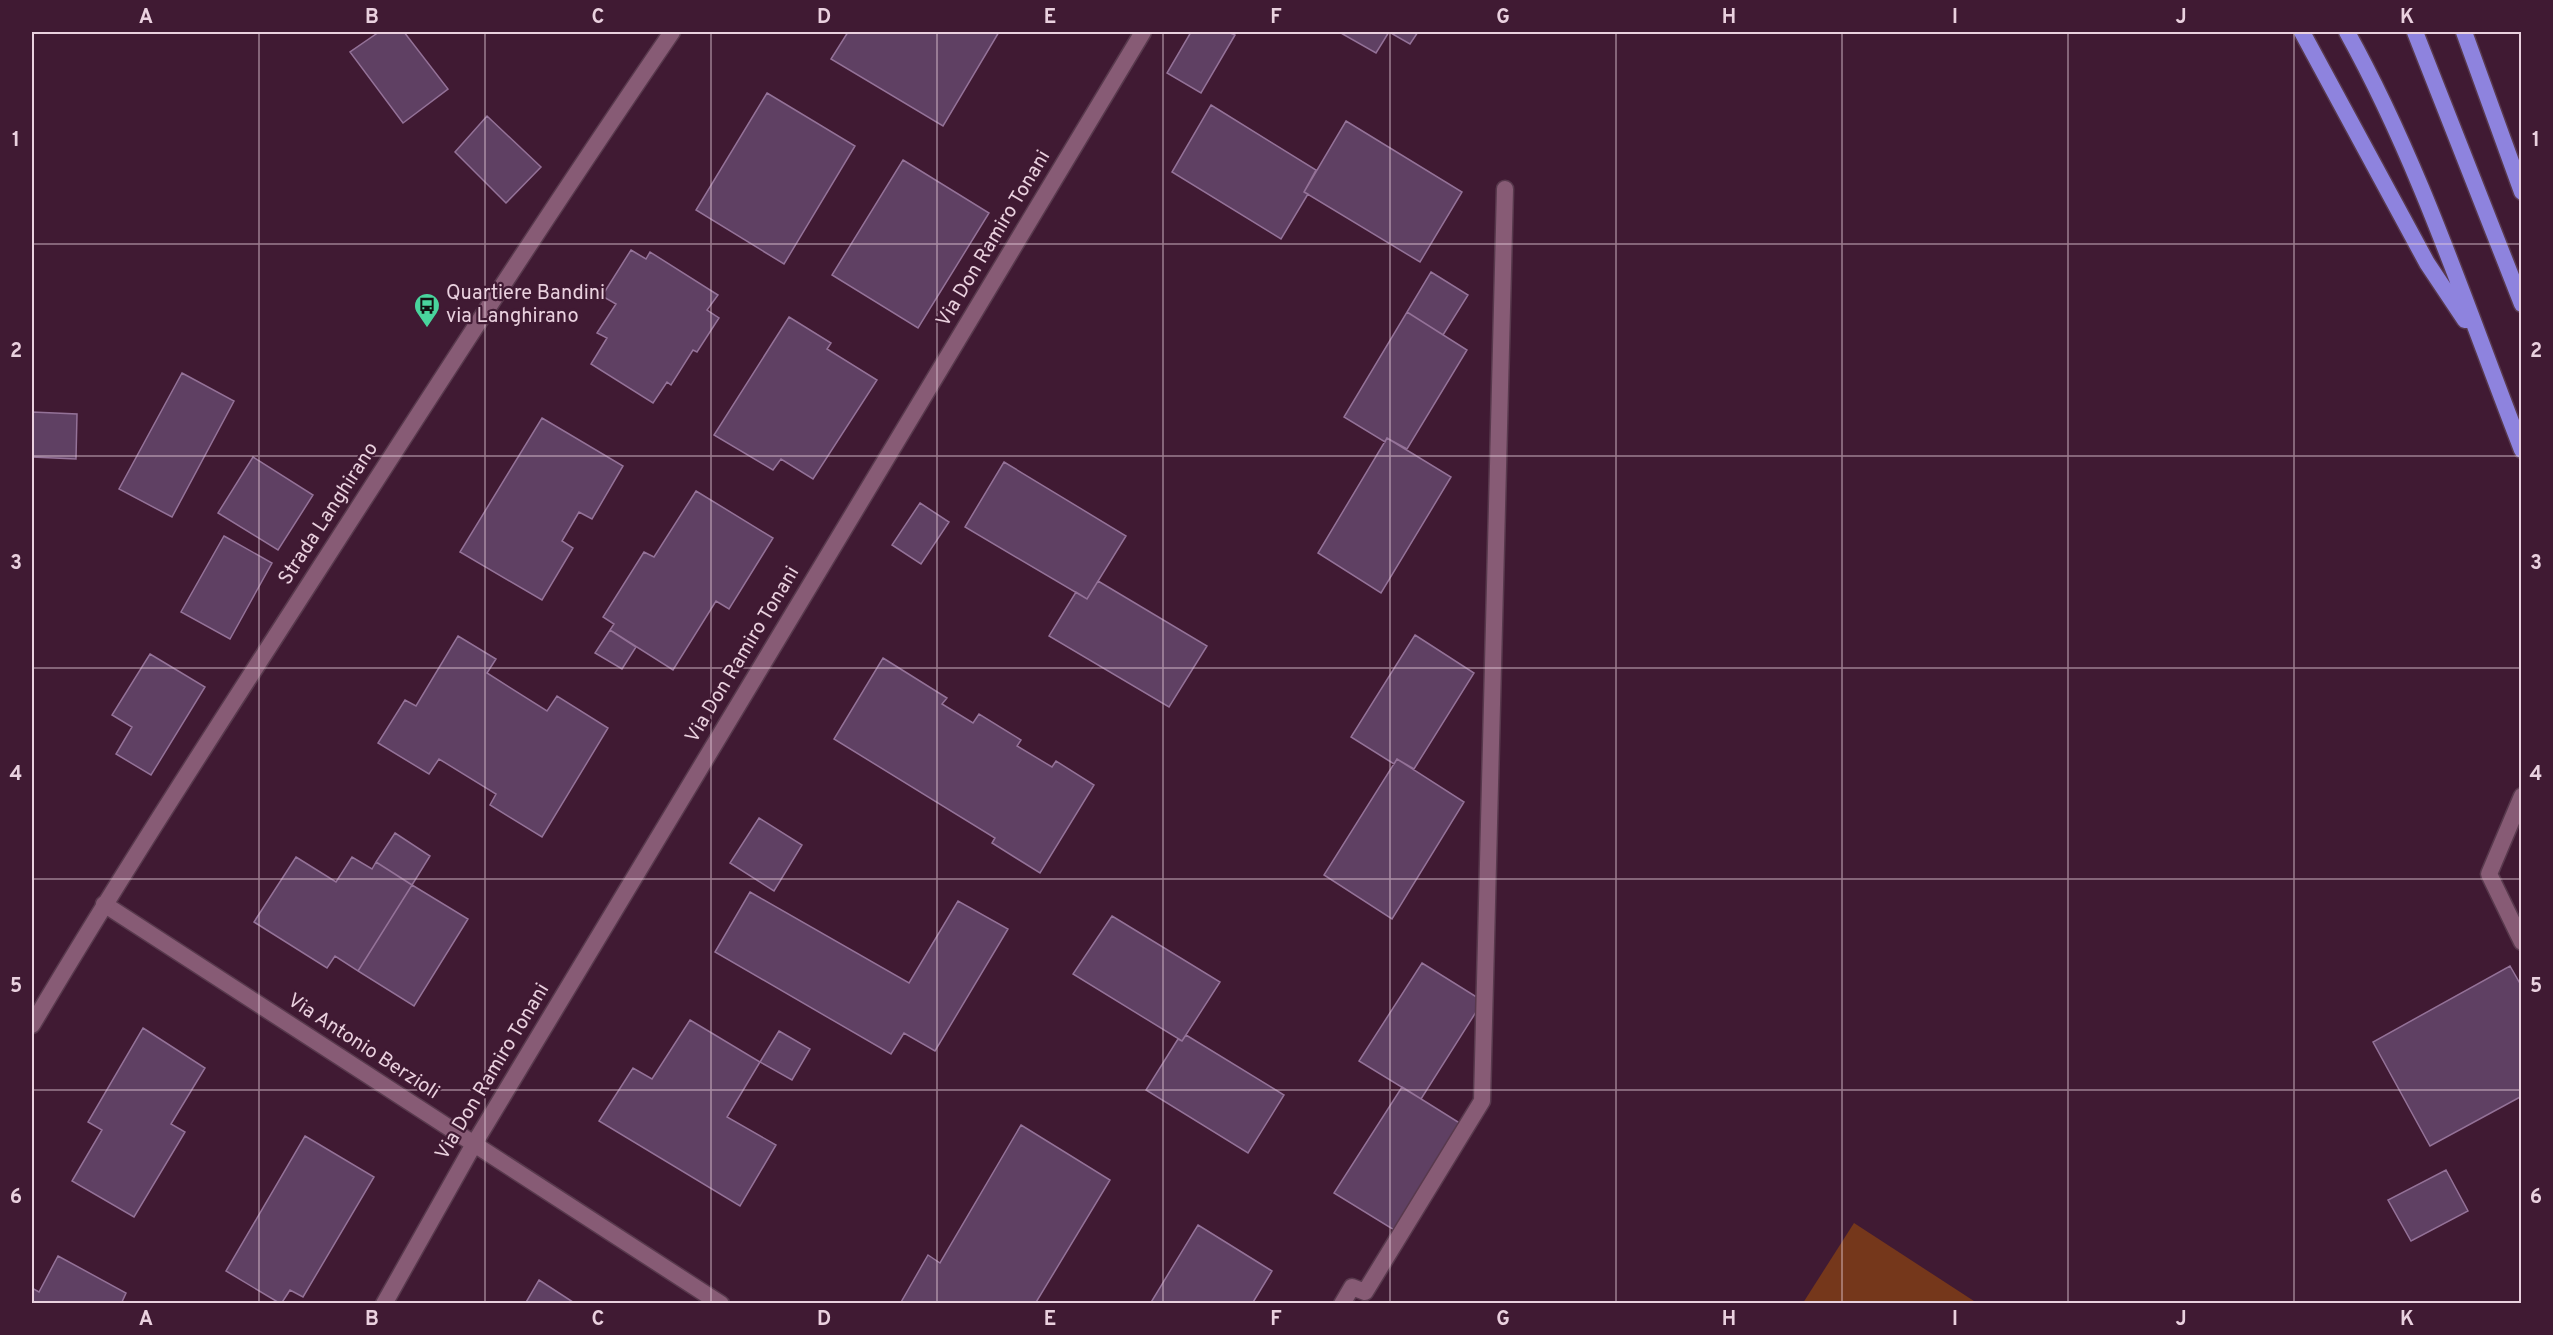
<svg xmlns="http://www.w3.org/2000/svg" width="2553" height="1335" viewBox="0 0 2553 1335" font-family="Overpass,sans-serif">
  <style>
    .green { fill: #75371b }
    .building { fill: #5f4063; stroke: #947298; stroke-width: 1.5 }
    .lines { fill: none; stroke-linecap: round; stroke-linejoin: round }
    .service-casing { stroke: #58394d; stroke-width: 19 }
    .minor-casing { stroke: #58394d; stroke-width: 19 }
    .secondary-casing { stroke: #58394d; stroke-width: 19 }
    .trunk-casing { stroke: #58394d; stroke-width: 19 }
    .service { stroke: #875b75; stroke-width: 16 }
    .minor { stroke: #875b75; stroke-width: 16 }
    .secondary { stroke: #875b75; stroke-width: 16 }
    .trunk { stroke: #8e83de; stroke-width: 16 }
    .grid { fill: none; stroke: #ead1df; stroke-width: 1.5; stroke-opacity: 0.55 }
    .labels { text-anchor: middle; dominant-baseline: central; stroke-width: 4.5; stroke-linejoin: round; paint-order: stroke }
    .street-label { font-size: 20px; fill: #ead1df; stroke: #401a33 }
    .poi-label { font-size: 20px; fill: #ead1df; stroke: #401a33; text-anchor: start }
    .neatline { fill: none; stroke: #ead1df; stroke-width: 2 }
    .grid-label { font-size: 20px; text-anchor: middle; font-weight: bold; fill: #ead1df }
  </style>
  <rect width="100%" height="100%" fill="#401a33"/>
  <path class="green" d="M 1854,1223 L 1977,1303 L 1803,1303 Z"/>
  <path class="building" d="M 379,32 L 404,32 L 448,89 L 403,123 L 350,52 Z
    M 848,32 L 999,32 L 943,126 L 831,59 Z
    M 1191,32 L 1228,32 L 1235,35 L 1201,93 L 1167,73 Z
    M 1339,32 L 1389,32 L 1376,53 Z
    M 1389,32 L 1418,32 L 1410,44 Z
    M 767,93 L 855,146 L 784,264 L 696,210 Z
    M 1211,105 L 1316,170 L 1304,192 L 1308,194 L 1281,239 L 1172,172 Z
    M 487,116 L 541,167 L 506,203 L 455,152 Z
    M 1346,121 L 1462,192 L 1420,262 L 1304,192 Z
    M 903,160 L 989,213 L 918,328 L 832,275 Z
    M 631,250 L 646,259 L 650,252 L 718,295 L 707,310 L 719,318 L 697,352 L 693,350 L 671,385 L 667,382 L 653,403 L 591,364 L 607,338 L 597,333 L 616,304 L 602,296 Z
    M 1431,272 L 1468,295 L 1443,335 L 1407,312 Z
    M 1407,312 L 1467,350 L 1407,449 L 1387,438 L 1385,442 L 1344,417 Z
    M 789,317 L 831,343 L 827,349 L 877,380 L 813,479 L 781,459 L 773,470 L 714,435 Z
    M 182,373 L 234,401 L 172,517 L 119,489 Z
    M 32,412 L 77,414 L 76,459 L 32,457 Z
    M 542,418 L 623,466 L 592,519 L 579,512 L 562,541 L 573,548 L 542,600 L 460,552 Z
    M 1387,438 L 1451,477 L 1381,593 L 1318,553 Z
    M 253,457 L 313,495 L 278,550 L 218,513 Z
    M 1004,462 L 1126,536 L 1087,599 L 965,527 Z
    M 696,491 L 773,538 L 729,609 L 716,601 L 673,670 L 610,630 L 614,624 L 603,617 L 644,552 L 654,557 Z
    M 920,503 L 949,522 L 921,564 L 892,545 Z
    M 224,536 L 272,563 L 230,639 L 181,612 Z
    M 1098,581 L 1207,646 L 1169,707 L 1049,636 L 1076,592 L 1087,599 Z
    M 610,630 L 636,647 L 622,669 L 595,653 Z
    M 1415,635 L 1474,673 L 1414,769 L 1397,759 L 1394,764 L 1351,737 Z
    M 458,636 L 496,659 L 487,673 L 547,711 L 557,696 L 608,728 L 542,837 L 490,805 L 496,794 L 439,759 L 429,774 L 378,743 L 405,700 L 416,706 Z
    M 150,654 L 205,687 L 151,775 L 116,754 L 132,727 L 112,715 Z
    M 883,658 L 947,698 L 942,704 L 973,723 L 979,714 L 1021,740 L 1017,746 L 1052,767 L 1056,761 L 1094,785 L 1040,873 L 992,843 L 995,838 L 834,739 Z
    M 1397,759 L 1464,802 L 1392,919 L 1324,875 Z
    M 759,818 L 802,845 L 774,891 L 730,863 Z
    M 395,833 L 430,856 L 412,885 L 376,862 Z
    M 296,857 L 336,882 L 352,857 L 372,869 L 376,862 L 412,885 L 358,971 L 335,956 L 327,968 L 254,922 Z
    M 412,885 L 468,919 L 414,1006 L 358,971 Z
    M 750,892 L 909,983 L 958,901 L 1008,929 L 935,1051 L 904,1033 L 891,1054 L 715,952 Z
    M 1112,916 L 1220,982 L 1182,1041 L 1073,974 Z
    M 1422,963 L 1483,1001 L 1421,1099 L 1359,1061 Z
    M 2510,966 L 2522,987 L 2522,1096 L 2430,1146 L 2373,1042 Z
    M 690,1020 L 760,1062 L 727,1117 L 776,1145 L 740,1206 L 599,1121 L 633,1068 L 652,1079 Z
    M 143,1028 L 205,1068 L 171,1124 L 185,1132 L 134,1217 L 72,1181 L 102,1130 L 88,1122 Z
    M 779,1031 L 810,1049 L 792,1080 L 760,1062 Z
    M 1186,1035 L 1284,1095 L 1248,1153 L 1146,1090 L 1178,1039 L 1182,1041 Z
    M 1402,1087 L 1466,1127 L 1399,1233 L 1334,1193 Z
    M 1021,1125 L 1110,1180 L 1035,1304 L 900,1304 L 928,1255 L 940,1263 Z
    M 305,1136 L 374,1177 L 303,1297 L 290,1290 L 281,1304 L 226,1271 Z
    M 2446,1170 L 2468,1211 L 2411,1241 L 2388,1200 Z
    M 1198,1225 L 1272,1271 L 1252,1304 L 1150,1304 Z
    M 58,1256 L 126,1293 L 121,1304 L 32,1304 L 32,1288 L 39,1292 Z
    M 539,1280 L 576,1304 L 525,1304 Z"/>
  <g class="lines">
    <defs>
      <path id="service" d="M 2522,796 L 2489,874 L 2522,942"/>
      <path id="minor" d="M 104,904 L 721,1304
        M 384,1304 L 474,1144 L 1143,32
        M 1342,1304 L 1352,1287 L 1365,1292 L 1482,1101 L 1505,189"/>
      <path id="secondary" d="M 32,1025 C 121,875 216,729 310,583 C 429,398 548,213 672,32"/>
      <path id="trunk" d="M 2302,32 L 2427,263 L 2465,320
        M 2347,32 C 2420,164 2467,309 2522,450
        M 2415,32 L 2522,304
        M 2464,32 L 2522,192"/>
    </defs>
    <use href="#service" class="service-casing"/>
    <use href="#minor" class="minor-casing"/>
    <use href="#secondary" class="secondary-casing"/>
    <use href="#trunk" class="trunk-casing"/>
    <use href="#service" class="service"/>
    <use href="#minor" class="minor"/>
    <use href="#secondary" class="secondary"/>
    <use href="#trunk" class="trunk"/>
  </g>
  <path class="grid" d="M 259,32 L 259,1304M 485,32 L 485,1304M 711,32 L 711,1304M 937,32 L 937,1304M 1163,32 L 1163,1304M 1390,32 L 1390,1304M 1616,32 L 1616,1304M 1842,32 L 1842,1304M 2068,32 L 2068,1304M 2294,32 L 2294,1304M 32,244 L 2522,244M 32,456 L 2522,456M 32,668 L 2522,668M 32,879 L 2522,879M 32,1090 L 2522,1090"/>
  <defs>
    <symbol id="bus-pin" viewBox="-11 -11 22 30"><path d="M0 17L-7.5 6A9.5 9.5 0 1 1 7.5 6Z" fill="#49d49d" stroke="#401a33"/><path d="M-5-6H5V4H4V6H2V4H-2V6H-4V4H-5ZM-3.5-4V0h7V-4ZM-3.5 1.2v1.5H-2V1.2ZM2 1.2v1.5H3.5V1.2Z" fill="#111"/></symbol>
  </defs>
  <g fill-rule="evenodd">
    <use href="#bus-pin" x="412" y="291" width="30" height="40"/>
  </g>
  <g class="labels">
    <g class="street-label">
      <text transform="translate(994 239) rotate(-59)">Via Don Ramiro Tonani</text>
      <text transform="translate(329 514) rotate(-57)">Strada Langhirano</text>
      <text transform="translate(743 655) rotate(-59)">Via Don Ramiro Tonani</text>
      <text transform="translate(363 1047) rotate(33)">Via Antonio Berzioli</text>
      <text transform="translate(493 1072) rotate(-59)">Via Don Ramiro Tonani</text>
    </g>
    <g class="poi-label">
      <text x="446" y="294">Quartiere Bandini<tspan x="446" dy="23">via Langhirano</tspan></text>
    </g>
  </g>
  <rect width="2553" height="1335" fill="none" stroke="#401a33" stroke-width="66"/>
  <rect x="33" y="33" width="2487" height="1269" class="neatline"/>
  <g class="grid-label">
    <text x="146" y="23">A</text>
    <text x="372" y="23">B</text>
    <text x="598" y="23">C</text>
    <text x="824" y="23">D</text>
    <text x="1050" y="23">E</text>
    <text x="1276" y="23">F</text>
    <text x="1503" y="23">G</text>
    <text x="1729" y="23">H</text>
    <text x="1955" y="23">I</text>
    <text x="2181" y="23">J</text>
    <text x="2407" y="23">K</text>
    <text x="16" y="146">1</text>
    <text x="2536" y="146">1</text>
    <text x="16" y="357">2</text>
    <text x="2536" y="357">2</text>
    <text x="16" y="569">3</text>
    <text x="2536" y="569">3</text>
    <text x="16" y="780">4</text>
    <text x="2536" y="780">4</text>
    <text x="16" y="992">5</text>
    <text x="2536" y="992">5</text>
    <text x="16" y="1203">6</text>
    <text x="2536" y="1203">6</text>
    <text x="146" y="1325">A</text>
    <text x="372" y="1325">B</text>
    <text x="598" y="1325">C</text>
    <text x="824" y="1325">D</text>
    <text x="1050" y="1325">E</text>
    <text x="1276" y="1325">F</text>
    <text x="1503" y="1325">G</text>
    <text x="1729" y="1325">H</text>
    <text x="1955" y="1325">I</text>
    <text x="2181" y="1325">J</text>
    <text x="2407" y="1325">K</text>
  </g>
</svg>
